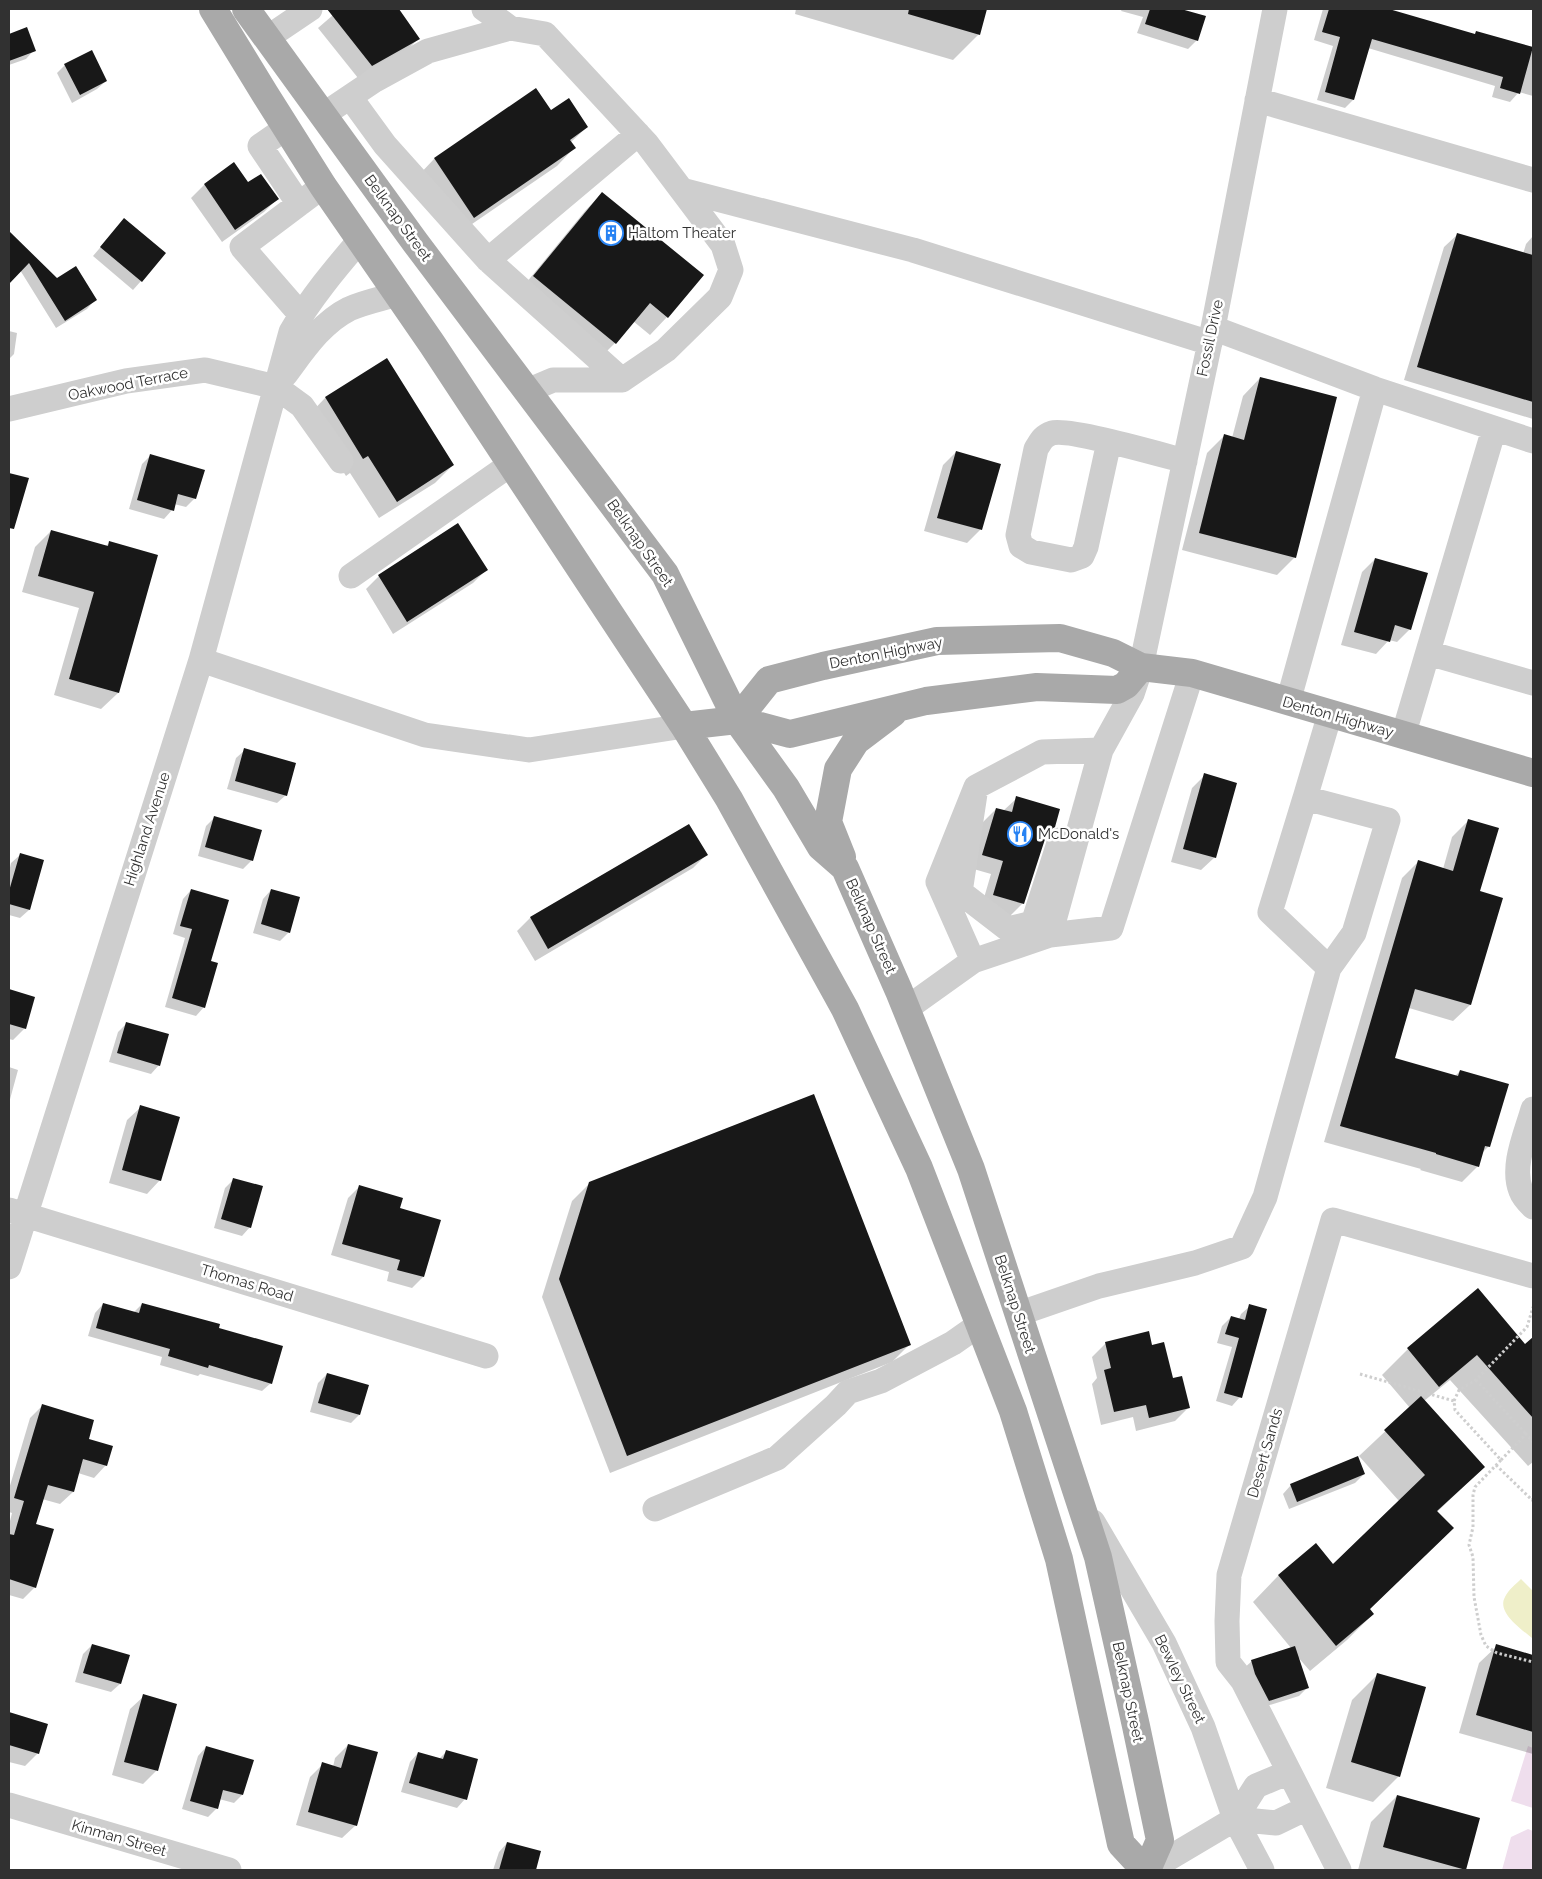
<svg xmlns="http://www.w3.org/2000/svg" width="1542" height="1879" viewBox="0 0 1542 1879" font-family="Raleway,sans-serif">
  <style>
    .green { fill: #efdeed }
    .water { fill: #efefc9 }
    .shadow { fill: #0003 }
    .building { fill: #181818 }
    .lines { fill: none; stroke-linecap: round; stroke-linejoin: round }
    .path { stroke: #cecece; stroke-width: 3; stroke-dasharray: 2.5 2.5; stroke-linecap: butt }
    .minor { stroke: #cecece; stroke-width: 25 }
    .major { stroke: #a9a9a9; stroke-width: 28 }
    .labels { text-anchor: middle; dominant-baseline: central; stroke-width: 5; stroke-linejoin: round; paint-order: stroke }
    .street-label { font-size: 15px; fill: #313131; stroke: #fff }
    .poi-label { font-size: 15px; fill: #313131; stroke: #fff; text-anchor: start }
  </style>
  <rect width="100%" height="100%" fill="#fff"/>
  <path class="green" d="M 1528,1746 L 1533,1748 L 1533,1808 L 1511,1801 Z
    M 1528,1829 L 1533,1831 L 1533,1870 L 1502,1870 L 1511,1837 Z"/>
  <path class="water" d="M 1521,1579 L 1533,1591 L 1533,1639 C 1523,1630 1496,1613 1505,1597 C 1508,1590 1516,1584 1521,1579 Z"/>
  <path class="shadow" d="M 340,9 L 398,9 L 418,39 L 405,52 L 358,78 L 318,28 Z
    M 796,9 L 986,9 L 979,34 L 953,60 L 795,14 Z
    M 1122,9 L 1184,9 L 1197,40 L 1188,49 L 1137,33 L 1143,17 L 1121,11 Z
    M 1323,9 L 1380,9 L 1533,52 L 1533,96 L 1519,92 L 1510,102 L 1492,97 L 1495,86 L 1368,48 L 1353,100 L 1345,108 L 1317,100 L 1333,46 L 1314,40 Z
    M 27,29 L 34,50 L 26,59 L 9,65 L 9,35 Z
    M 65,65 L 106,81 L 97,89 L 72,103 L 57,73 Z
    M 536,89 L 551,112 L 587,127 L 570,143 L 574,148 L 557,166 L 456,235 L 417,177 L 434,159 Z
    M 248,184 L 277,199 L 264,212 L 222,242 L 191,198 L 204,185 Z
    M 602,193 L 667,317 L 650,335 L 633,321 L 615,343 L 598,360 L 517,294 L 585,211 Z
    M 116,229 L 141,281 L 133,290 L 93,256 Z
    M 1458,234 L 1523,254 L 1526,244 L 1533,236 L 1533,419 L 1404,380 L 1444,247 Z
    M 16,240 L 56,280 L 95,300 L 87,309 L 56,328 L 20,270 L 9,281 L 9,248 Z
    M 9,331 L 17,333 L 14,354 L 9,359 Z
    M 387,360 L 453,465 L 435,483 L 379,518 L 350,473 L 346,476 L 308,416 L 325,398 Z
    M 1260,378 L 1295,557 L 1277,575 L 1182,550 L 1207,453 L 1224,436 L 1232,438 L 1243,396 Z
    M 956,452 L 999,464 L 980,530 L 967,543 L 924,531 L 943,465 Z
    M 151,455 L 195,498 L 186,507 L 174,504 L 172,510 L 164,519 L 129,509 L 142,464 Z
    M 51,531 L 105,547 L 110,542 L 157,556 L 118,693 L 101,709 L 54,695 L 79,608 L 22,592 L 35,547 Z
    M 1375,559 L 1410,629 L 1397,642 L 1389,640 L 1376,654 L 1341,645 L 1362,572 Z
    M 486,570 L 473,583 L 393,634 L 366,589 L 379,576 Z
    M 245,750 L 286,795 L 277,803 L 227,789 L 236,758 Z
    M 1205,775 L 1215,857 L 1201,870 L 1171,862 L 1192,788 Z
    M 1017,798 L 1054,826 L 1045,835 L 1023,903 L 1010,916 L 981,908 L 991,874 L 970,868 L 983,822 L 996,809 L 1003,811 Z
    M 215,817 L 252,860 L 243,869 L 198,856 L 206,826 Z
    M 1469,820 L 1479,892 L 1501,898 L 1470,1005 L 1453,1021 L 1409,1008 L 1394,1059 L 1455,1076 L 1460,1071 L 1489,1146 L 1481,1154 L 1478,1166 L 1462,1182 L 1420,1170 L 1421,1169 L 1324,1142 L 1402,878 L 1418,862 L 1443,869 L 1452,837 Z
    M 689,826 L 706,855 L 693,868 L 535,961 L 517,931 L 530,918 Z
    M 20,855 L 29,910 L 20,918 L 9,915 L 9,872 L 11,863 Z
    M 191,890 L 210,962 L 204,1007 L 196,1016 L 165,1007 L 185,938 L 173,934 L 183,899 Z
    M 271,890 L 289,932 L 280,941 L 253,933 L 263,899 Z
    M 9,990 L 33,997 L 25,1028 L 13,1040 L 9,1039 Z
    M 127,1023 L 159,1065 L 151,1074 L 109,1062 L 118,1032 Z
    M 9,1067 L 18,1070 L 9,1103 Z
    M 141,1107 L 160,1180 L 147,1194 L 109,1183 L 127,1120 Z
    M 234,1179 L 250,1227 L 242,1236 L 214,1228 L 225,1188 Z
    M 590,1183 L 910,1344 L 892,1362 L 610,1473 L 542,1297 L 572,1201 Z
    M 359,1187 L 423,1277 L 412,1288 L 387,1281 L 389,1272 L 331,1255 L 348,1198 Z
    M 1478,1290 L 1525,1346 L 1533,1338 L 1533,1462 L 1528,1466 L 1450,1380 L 1424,1401 L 1484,1467 L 1437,1512 L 1369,1610 L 1373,1614 L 1347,1640 L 1310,1671 L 1297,1656 L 1307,1688 L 1299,1696 L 1260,1708 L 1243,1669 L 1252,1661 L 1291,1648 L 1253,1602 L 1278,1576 L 1316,1545 L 1332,1566 L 1399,1501 L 1359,1456 L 1410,1408 L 1382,1375 L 1408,1349 Z
    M 103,1304 L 133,1313 L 142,1304 L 218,1328 L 271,1383 L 262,1391 L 200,1374 L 198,1376 L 160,1365 L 162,1357 L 88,1336 L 95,1313 Z
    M 1250,1306 L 1240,1397 L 1232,1406 L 1216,1401 L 1232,1347 L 1217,1343 L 1222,1326 L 1231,1317 L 1239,1319 L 1241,1314 Z
    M 1148,1333 L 1151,1347 L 1189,1407 L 1175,1421 L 1136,1431 L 1133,1417 L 1101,1425 L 1092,1384 L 1097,1378 L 1092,1357 L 1105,1344 Z
    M 327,1374 L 359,1415 L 351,1423 L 310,1412 L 318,1383 Z
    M 42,1406 L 87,1440 L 106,1465 L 94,1478 L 78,1473 L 73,1492 L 60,1504 L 42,1499 L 35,1525 L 35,1587 L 23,1599 L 9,1595 L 9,1525 L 12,1513 L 9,1512 L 9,1489 L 30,1418 Z
    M 1364,1474 L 1355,1483 L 1289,1509 L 1283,1494 L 1291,1485 Z
    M 92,1645 L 120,1684 L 111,1692 L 75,1682 L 83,1654 Z
    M 1497,1646 L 1533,1656 L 1533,1754 L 1459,1733 L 1479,1663 Z
    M 1378,1674 L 1399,1776 L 1373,1802 L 1326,1788 L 1352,1700 Z
    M 144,1696 L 175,1705 L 156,1771 L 143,1784 L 112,1775 L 130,1709 Z
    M 9,1714 L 46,1724 L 38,1753 L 25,1766 L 9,1762 Z
    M 348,1745 L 356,1825 L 342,1838 L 296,1825 L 310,1777 L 323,1764 L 333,1767 L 335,1758 Z
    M 206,1747 L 242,1795 L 234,1803 L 219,1799 L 217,1808 L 208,1817 L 182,1809 L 198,1756 Z
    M 447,1751 L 465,1799 L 457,1808 L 401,1792 L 410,1762 L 418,1753 L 439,1759 Z
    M 1397,1796 L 1465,1869 L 1464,1870 L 1358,1870 L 1371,1822 Z
    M 507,1843 L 540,1852 L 535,1870 L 493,1870 L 499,1852 Z"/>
  <path class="building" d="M 327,9 L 399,9 L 420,39 L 372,66 Z
    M 909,9 L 987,9 L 980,35 L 908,14 Z
    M 1150,9 L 1181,9 L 1206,16 L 1198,41 L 1145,24 Z
    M 1329,9 L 1389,9 L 1475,34 L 1476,31 L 1533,47 L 1520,94 L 1500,88 L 1503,77 L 1372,39 L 1354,100 L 1325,92 L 1340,37 L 1322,32 Z
    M 27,27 L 36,51 L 9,61 L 9,34 Z
    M 92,50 L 107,81 L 80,95 L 64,64 Z
    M 536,88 L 551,110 L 569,98 L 588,127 L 570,140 L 576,148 L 474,218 L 434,158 Z
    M 234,162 L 248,182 L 261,174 L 279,199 L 235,230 L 204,184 Z
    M 602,192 L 704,275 L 668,318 L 650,303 L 616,344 L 533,276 Z
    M 124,218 L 166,253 L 142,282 L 100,247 Z
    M 9,231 L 57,278 L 76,266 L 97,300 L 65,321 L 29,263 L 9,284 Z
    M 1457,233 L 1533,255 L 1533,402 L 1417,367 Z
    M 387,358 L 454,465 L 397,502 L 368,456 L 363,459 L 325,397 Z
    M 1260,377 L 1337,397 L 1296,558 L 1199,533 L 1224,434 L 1244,440 Z
    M 956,451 L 1001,464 L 982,530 L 937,518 Z
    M 150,454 L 205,470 L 196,499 L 178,494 L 174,511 L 137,500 Z
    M 9,473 L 29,478 L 14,529 L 9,528 Z
    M 458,523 L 488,570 L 407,622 L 378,575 Z
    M 51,530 L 108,546 L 109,541 L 158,555 L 119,693 L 69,679 L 94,592 L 38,576 Z
    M 1375,558 L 1428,573 L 1411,630 L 1395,625 L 1390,642 L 1354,632 Z
    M 244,748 L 296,763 L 287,796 L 235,781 Z
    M 1204,773 L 1237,783 L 1216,858 L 1183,849 Z
    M 1016,796 L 1060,809 L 1055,827 L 1050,830 L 1046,836 L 1024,904 L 993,895 L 1003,861 L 982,855 L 996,808 L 1012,812 Z
    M 214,816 L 262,830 L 253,861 L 205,847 Z
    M 1468,819 L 1499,828 L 1480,891 L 1503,898 L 1471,1005 L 1415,989 L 1395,1058 L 1458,1076 L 1460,1070 L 1509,1084 L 1490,1147 L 1485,1146 L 1479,1167 L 1436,1154 L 1436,1153 L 1340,1126 L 1418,860 L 1453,871 Z
    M 689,824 L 708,855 L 548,949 L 530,917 Z
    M 20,853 L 44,860 L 30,910 L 9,904 L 9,891 Z
    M 191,889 L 229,900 L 211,961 L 218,963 L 205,1008 L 172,998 L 192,929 L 180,926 Z
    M 271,889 L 300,897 L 290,933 L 261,924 Z
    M 9,989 L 35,997 L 26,1029 L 9,1024 Z
    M 126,1022 L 169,1034 L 160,1066 L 117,1053 Z
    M 814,1094 L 911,1345 L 627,1456 L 559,1279 L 589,1182 Z
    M 140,1105 L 180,1117 L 161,1181 L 122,1170 Z
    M 233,1178 L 263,1186 L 251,1228 L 221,1219 Z
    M 359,1185 L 403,1198 L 400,1208 L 441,1220 L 424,1277 L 397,1270 L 400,1260 L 342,1244 Z
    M 1478,1288 L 1525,1344 L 1533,1337 L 1533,1418 L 1477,1355 L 1439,1387 L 1407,1348 Z
    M 103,1303 L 139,1313 L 142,1303 L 220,1324 L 219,1328 L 283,1346 L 272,1384 L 209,1365 L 208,1368 L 168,1356 L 170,1349 L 96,1328 Z
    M 1249,1304 L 1267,1309 L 1242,1398 L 1224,1393 L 1239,1338 L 1225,1334 L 1231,1316 L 1245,1320 Z
    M 1149,1331 L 1152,1345 L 1164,1342 L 1173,1378 L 1182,1376 L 1190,1408 L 1149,1418 L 1146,1405 L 1114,1412 L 1104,1370 L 1111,1368 L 1105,1342 Z
    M 327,1373 L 369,1385 L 360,1415 L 318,1403 Z
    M 1421,1396 L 1485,1467 L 1437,1511 L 1454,1528 L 1370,1609 L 1374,1614 L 1336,1646 L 1278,1575 L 1316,1543 L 1333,1564 L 1425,1475 L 1384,1430 Z
    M 42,1404 L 94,1420 L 89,1439 L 113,1446 L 107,1466 L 83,1459 L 74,1492 L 48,1485 L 36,1524 L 54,1529 L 36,1588 L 9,1579 L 9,1534 L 14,1535 L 24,1501 L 14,1498 Z
    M 1358,1456 L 1365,1474 L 1297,1502 L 1290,1484 Z
    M 92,1644 L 130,1655 L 121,1684 L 83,1673 Z
    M 1496,1644 L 1533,1655 L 1533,1732 L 1476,1715 Z
    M 1295,1646 L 1309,1688 L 1269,1701 L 1255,1674 L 1251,1660 Z
    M 1377,1673 L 1426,1687 L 1400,1777 L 1351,1762 Z
    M 143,1694 L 177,1704 L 158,1771 L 124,1762 Z
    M 9,1712 L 48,1724 L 39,1754 L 9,1745 Z
    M 348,1744 L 378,1752 L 357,1826 L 308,1812 L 322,1762 L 341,1768 Z
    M 206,1746 L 254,1760 L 243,1795 L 223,1790 L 218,1809 L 190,1801 Z
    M 446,1750 L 478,1759 L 467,1800 L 409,1783 L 418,1752 L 443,1759 Z
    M 1397,1795 L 1480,1818 L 1466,1870 L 1383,1847 Z
    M 507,1842 L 541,1851 L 536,1870 L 499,1870 Z"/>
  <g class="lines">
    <path class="path" d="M 1360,1374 L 1454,1401 L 1455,1410 L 1501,1460 L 1475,1487 L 1473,1495 L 1473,1527 L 1469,1545 L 1473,1557 L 1474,1597 L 1481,1635 L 1486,1646 L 1497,1653 L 1533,1662
      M 1476,1380 L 1526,1434
      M 1454,1401 L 1459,1390 L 1476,1380 L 1527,1327 L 1533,1307
      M 1501,1460 L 1526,1434 L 1533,1442
      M 1496,1465 L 1532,1500 L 1533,1499"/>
    <path class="minor" d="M 484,9 L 510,28
      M 267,38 L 310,9
      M 350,97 L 385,145 L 488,260 L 638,134
      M 1257,100 L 1533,180
      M 323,115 L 375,80 L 428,51 L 510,28 L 545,34 L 647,144 L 723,245 L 731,270 L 720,297 L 666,350 L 622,380 L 553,380 L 527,391
      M 286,128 L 260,146 L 299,204
      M 682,190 L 913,250 L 1210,343
      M 488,260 L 622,380
      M 301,315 L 242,247 L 323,186
      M 1213,328 L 1375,389 L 1533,441
      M 285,375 C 303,351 321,323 349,309 C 364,302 381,299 397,294
      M 9,409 L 126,381 L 205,370 L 276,387 L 302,406 L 341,461
      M 1109,442 L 1086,547 L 1082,556 L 1071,560 L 1031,552 L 1021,546 L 1018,535 L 1036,449 C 1041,441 1043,436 1052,433 C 1069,428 1162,455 1185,461
      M 351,576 L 511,464
      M 1428,653 L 1533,683
      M 201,660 L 425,735 L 529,750 L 684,726
      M 1288,702 L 1375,389
      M 1403,736 L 1494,429
      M 976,787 L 960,892 L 1008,929 L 1033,923 L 1060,840
      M 1305,798 L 1330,714
      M 1050,935 L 1111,928 L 1192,673
      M 973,961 L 938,882 L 976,787 L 1042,752 L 1101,750
      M 906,1009 L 973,961 L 1050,935 L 1101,750 L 1132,694 L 1141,667 L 1213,328 L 1275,9
      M 1533,1109 C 1526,1134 1511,1166 1521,1191 C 1523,1197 1529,1203 1533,1207
      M 9,1210 L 486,1356
      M 9,1267 L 201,660 L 291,332 C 310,299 335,269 360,240
      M 1018,1314 L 1099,1286 L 1195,1263 L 1242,1247 L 1265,1197 L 1329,968 L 1354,933 L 1388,820 L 1305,798 L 1270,912 L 1329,968
      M 655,1509 L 777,1458 L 836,1405 L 848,1392 L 881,1381 L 953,1343 L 980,1324
      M 1093,1522 L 1164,1643 L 1203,1727 L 1235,1819 L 1262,1870
      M 9,1805 L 229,1870
      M 1235,1819 L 1276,1823 L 1307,1808
      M 1149,1870 L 1235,1819 L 1256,1786 L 1289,1772
      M 1339,1870 L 1243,1681 L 1228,1662 L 1227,1621 L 1229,1575 L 1333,1220 L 1533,1276"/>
    <path class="major" d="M 213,9 L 265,94 L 323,186 L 432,344 L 684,726 L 729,799 L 845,1009 L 919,1168 L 1013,1411 L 1059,1559 L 1121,1844 L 1145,1870
      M 246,9 L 415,242 L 665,574 L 737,720 L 786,788 L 821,847 L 845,868 L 899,991 L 971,1169 L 1098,1557 L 1136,1726 L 1160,1840 L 1147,1870
      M 737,720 L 769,680 L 823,666 L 937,641 L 1060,638 L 1113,653 L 1141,667 L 1192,673 L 1533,773
      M 684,726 L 737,720 L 790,734 L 926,701 L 1037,687 L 1117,690 L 1126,685 L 1141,667
      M 842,857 L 828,822 L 838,769 L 856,741 L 893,713"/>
  </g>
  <defs>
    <symbol id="building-ring" viewBox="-11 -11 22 22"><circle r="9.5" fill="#fff" stroke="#2883f3" stroke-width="1.5"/><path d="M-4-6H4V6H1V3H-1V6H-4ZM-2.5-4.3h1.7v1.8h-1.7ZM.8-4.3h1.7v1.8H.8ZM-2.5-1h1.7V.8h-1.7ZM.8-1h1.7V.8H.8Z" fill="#2883f3"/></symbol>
    <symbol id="restaurant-ring" viewBox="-11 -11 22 22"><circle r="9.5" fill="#fff" stroke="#2883f3" stroke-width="1.5"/><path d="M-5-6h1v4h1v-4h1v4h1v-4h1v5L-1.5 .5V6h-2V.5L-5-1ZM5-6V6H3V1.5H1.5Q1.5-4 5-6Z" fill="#2883f3"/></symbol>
  </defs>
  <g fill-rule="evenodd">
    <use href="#building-ring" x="597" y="219" width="28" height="28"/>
    <use href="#restaurant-ring" x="1006" y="820" width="28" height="28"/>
  </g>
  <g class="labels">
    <g class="street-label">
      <text transform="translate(398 218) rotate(54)">Belknap Street</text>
      <text transform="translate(1210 338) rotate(-78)">Fossil Drive</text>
      <text transform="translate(128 384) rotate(-11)">Oakwood Terrace</text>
      <text transform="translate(640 543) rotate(55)">Belknap Street</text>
      <text transform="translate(886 653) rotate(-11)">Denton Highway</text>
      <text transform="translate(1338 717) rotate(16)">Denton Highway</text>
      <text transform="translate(147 829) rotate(-72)">Highland Avenue</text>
      <text transform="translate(871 926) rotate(66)">Belknap Street</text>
      <text transform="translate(247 1283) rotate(17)">Thomas Road</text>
      <text transform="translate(1015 1304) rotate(72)">Belknap Street</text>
      <text transform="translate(1265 1453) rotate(-74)">Desert Sands</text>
      <text transform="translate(1180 1679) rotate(64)">Bewley Street</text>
      <text transform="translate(1128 1692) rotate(78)">Belknap Street</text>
      <text transform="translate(119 1838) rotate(16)">Kinman Street</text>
    </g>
    <g class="poi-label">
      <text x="628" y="233">Haltom Theater</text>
      <text x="1038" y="834">McDonald's</text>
    </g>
  </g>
  <rect width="1542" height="1879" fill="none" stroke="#313131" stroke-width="20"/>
</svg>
